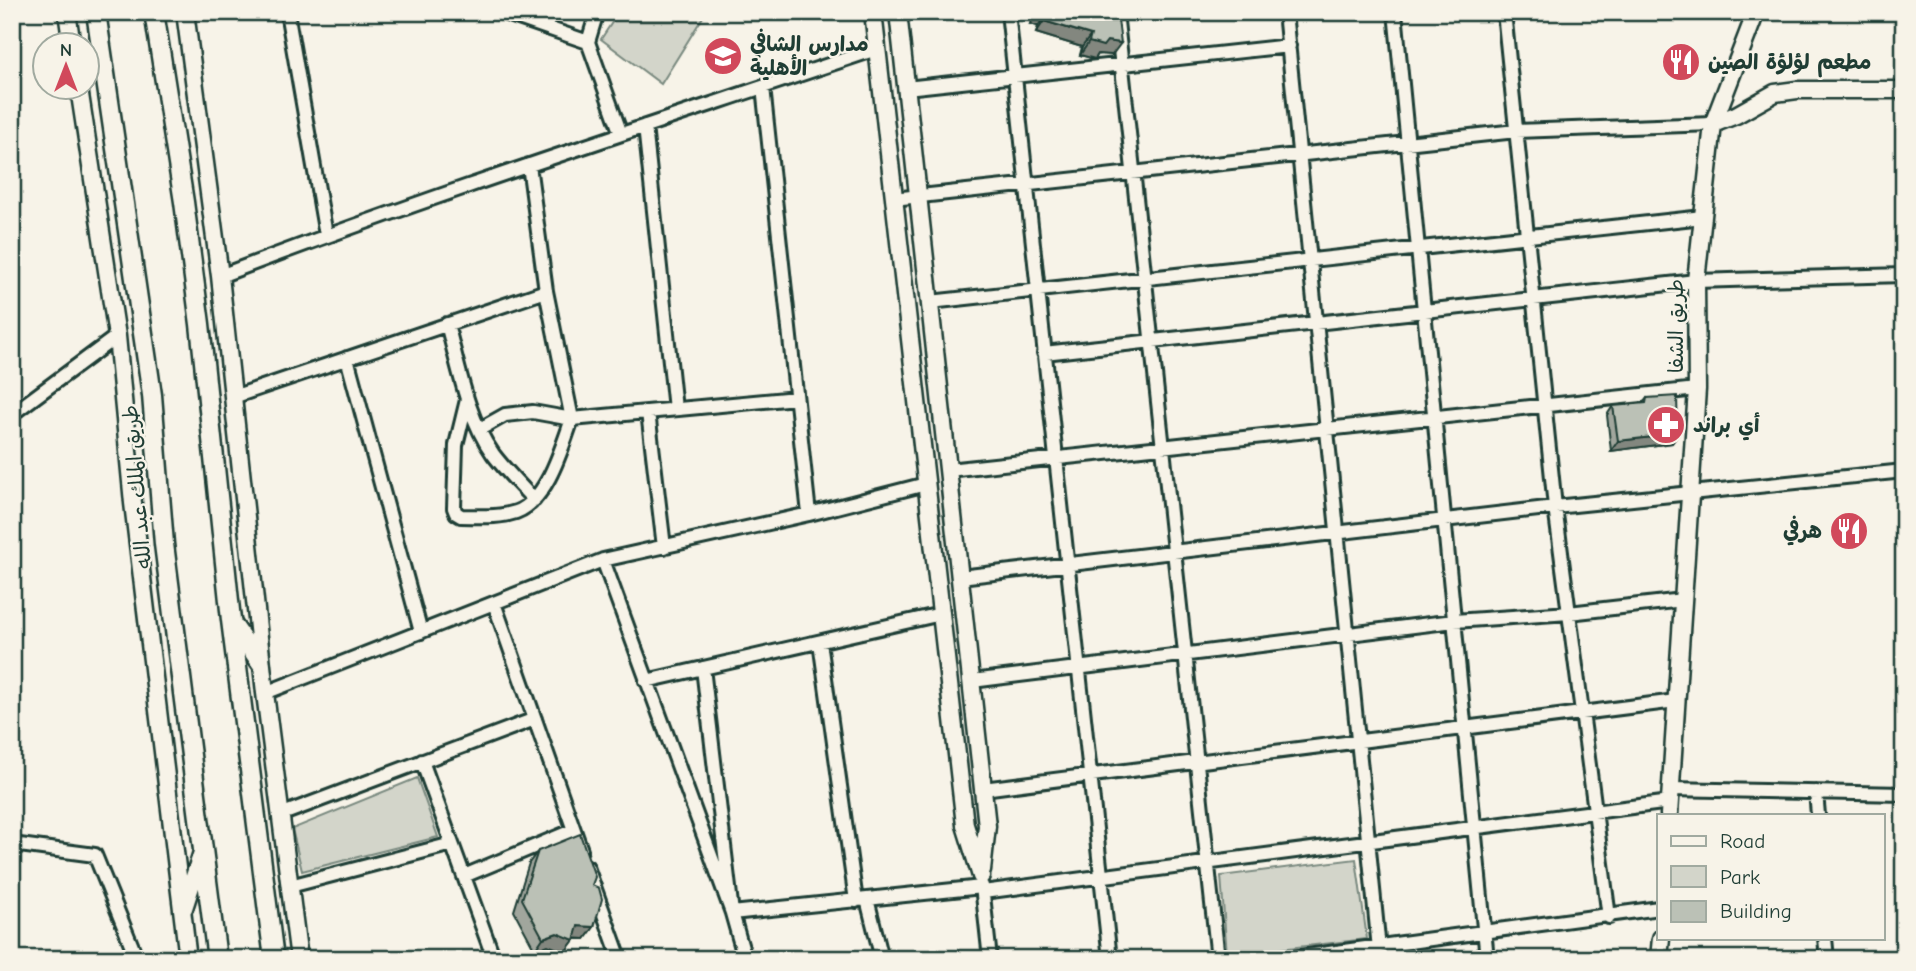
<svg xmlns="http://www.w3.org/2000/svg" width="1916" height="971" viewBox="0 0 1916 971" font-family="'Comic Neue','Playpen Sans Arabic',sans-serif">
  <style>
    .green { fill: #d3d5ca; stroke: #79897f; stroke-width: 2 }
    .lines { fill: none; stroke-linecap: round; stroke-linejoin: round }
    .minor-casing { stroke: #1f3d34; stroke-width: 18 }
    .tertiary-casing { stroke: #1f3d34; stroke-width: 21 }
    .secondary-casing { stroke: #1f3d34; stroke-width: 23 }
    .minor { stroke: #f7f3e8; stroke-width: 12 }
    .tertiary { stroke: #f7f3e8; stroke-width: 16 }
    .secondary { stroke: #f7f3e8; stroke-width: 18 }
    .wall { fill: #a1a69d; stroke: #1f3d34; stroke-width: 2 }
    .shaded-wall { fill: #83877f; stroke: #1f3d34; stroke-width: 2 }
    .building { fill: #bbc1b6; stroke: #1f3d34; stroke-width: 2 }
    .labels { text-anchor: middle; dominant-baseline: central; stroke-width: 5; stroke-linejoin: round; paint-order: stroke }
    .poi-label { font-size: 21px; font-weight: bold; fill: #1f3d34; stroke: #f7f3e8; text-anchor: start }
    .street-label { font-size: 21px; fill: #1f3d34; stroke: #f7f3e8 }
  </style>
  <rect width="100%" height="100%" fill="#f7f3e8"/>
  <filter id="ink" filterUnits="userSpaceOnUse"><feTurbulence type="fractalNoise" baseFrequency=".0143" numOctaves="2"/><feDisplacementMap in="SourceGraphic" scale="14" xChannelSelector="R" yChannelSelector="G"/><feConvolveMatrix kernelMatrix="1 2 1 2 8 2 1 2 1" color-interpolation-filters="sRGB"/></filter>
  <g filter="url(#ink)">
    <path class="green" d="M 619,12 L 706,12 L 661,84 L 601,39 Z
      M 417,778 L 438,837 L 302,871 L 292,829 Z
      M 1356,859 L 1367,939 L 1227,955 L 1221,876 Z"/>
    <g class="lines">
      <defs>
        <path id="minor" d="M 287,12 L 326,235
          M 501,12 L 588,42 L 621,134
          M 1008,12 L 1110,959
          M 1116,12 L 1218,959
          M 1285,12 L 1380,959
          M 1395,12 L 1487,959
          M 1504,12 L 1555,507 L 1609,917
          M 588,42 L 597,12
          M 763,87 L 809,514
          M 906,88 L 1289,46
          M 645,126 L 675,409
          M 529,165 L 546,291 L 572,419 L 796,398
          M 893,199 L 1516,131 L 1713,124
          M 220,276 C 436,193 657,123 876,49
          M 930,302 L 1703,217
          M 447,324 C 459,368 467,417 493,454 C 505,470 520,485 534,500
          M 1044,353 L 1696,281 L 1904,275
          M 347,358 L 421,632
          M 233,397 L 546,291
          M 467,400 L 456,445 L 454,508 L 456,513 L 461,516 C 479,516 498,518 516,512 C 547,501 562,447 572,419 L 533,412 L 505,415 L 480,429
          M 648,412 L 664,547
          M 12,414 L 117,336
          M 948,470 L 1697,389
          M 603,560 L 732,913 L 745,959
          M 960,577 L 1555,507 L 1904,471
          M 494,603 L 581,850
          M 820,642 L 856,901
          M 703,668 L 732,913 L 982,887
          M 646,681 L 941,614
          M 972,681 L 1454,621 L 1569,613 L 1683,600
          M 265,693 L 603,560 L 809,514 L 926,484
          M 422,761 L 494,959
          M 983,789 L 1676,701
          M 1670,789 L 1904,794
          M 1816,792 L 1818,815
          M 280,815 L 535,719
          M 12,844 L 95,855 L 137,959
          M 587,867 L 620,959
          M 464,876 L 574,830
          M 290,886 L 452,844
          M 982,886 L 990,959
          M 983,892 L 1670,802
          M 867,899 L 882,959
          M 1825,938 L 1827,959
          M 1285,959 L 1659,908"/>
        <path id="tertiary" d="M 67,12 L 72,46
          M 185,12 L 220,276 L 265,693 L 299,959
          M 873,12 L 965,825 L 981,876
          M 898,12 L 987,826 L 982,870
          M 79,88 L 117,336 L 133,503 L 188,959
          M 1713,124 L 1736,115 L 1775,93 L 1797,90 L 1904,90
          M 231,621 L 262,666
          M 1669,815 L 1697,389 L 1696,281 L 1713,124 L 1756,12
          M 184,908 L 203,849
          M 1659,959 L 1661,938"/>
        <path id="secondary" d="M 96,12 L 152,395 L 164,544 L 217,959
          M 154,12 L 184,202 L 200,324 L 231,620 L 274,959"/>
      </defs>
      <use href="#minor" class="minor-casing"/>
      <use href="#tertiary" class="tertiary-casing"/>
      <use href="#secondary" class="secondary-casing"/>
      <use href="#minor" class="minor"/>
      <use href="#tertiary" class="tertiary"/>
      <use href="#secondary" class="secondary"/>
    </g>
    <path class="wall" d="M 1033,12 L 1117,12 L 1112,55 L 1098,54 L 1095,59 L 1080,55 L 1082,47 L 1036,33 L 1038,26 L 1030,24 Z
      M 1647,398 L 1678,434 L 1672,443 L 1611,451 L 1607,415 L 1613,406 L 1643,403 Z
      M 538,851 L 592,885 L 594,927 L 585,939 L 574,939 L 565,952 L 548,945 L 535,950 L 514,911 L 529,863 Z"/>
    <path class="shaded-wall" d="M 1038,12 L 1047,13 L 1038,26 L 1030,24 Z
      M 1044,21 L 1091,35 L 1082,47 L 1036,33 Z
      M 1107,41 L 1121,43 L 1112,55 L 1098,54 L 1095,59 L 1080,55 L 1089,42 Z
      M 1678,434 L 1672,443 L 1611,451 L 1618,441 Z
      M 578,926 L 594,927 L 585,939 L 570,938 L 574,940 L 565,952 L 548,945 L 535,950 L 543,938 Z"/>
    <path class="building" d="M 1042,12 L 1117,12 L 1121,43 L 1107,41 L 1103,46 L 1089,42 L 1091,35 L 1044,21 L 1047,13 Z
      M 1677,396 L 1678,434 L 1618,441 L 1613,406 L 1646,403 L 1647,398 Z
      M 580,834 L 595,877 L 592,885 L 599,888 L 602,899 L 594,927 L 578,926 L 574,940 L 557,933 L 543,938 L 522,899 L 538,851 Z"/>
  </g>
  <defs>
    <symbol id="school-disc" viewBox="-11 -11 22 22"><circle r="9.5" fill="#d1495b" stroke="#f7f3e8"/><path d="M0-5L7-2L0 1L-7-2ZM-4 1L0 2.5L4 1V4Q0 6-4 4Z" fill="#fff"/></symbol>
    <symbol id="restaurant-disc" viewBox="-11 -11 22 22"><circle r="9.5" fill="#d1495b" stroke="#f7f3e8"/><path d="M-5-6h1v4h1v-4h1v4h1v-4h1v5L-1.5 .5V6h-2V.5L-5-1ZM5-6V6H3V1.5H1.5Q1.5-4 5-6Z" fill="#fff"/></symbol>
    <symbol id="pharmacy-disc" viewBox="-11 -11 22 22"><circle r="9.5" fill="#d1495b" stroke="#f7f3e8"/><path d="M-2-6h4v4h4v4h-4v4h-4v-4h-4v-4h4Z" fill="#fff"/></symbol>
  </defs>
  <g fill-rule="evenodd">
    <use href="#school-disc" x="701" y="34" width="44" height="44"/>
    <use href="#restaurant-disc" x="1659" y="40" width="44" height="44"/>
    <use href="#pharmacy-disc" x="1644" y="403" width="44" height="44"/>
    <use href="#restaurant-disc" x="1827" y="509" width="44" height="44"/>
  </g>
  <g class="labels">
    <g class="poi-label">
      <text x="750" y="44">مدارس الشافي<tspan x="750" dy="24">الأهلية</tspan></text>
      <text x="1708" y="62">مطعم لؤلؤة الصين</text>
      <text x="1693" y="425">أي براند</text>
      <text x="1822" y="531" text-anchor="end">هرفي</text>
    </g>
    <g class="street-label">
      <text transform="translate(1676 326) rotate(-90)">طريق الشفا</text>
      <text transform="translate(137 487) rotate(-95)">طريق الملك عبد الله</text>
    </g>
  </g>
  <rect width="1916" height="971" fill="none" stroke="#f7f3e8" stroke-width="42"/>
  <rect x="21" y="21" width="1874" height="929" fill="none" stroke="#1f3d34" stroke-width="2.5" filter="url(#ink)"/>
  <rect x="1657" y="814" width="228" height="126" fill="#f7f3e8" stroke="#a1aaa0" stroke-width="2"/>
  <rect x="1671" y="836" width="35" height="10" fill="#f7f3e8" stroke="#a1aaa0" stroke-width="2"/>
  <text x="1720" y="848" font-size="21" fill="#1f3d34">Road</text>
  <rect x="1671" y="866" width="35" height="21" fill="#d3d5ca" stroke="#a1aaa0" stroke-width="2"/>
  <text x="1720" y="884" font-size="21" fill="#1f3d34">Park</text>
  <rect x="1671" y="901" width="35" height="21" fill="#bbc1b6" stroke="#a1aaa0" stroke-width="2"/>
  <text x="1720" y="918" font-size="21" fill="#1f3d34">Building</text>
  <g transform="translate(66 66)"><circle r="33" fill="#f7f3e8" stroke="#a1aaa0" stroke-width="2"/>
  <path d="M0-5L12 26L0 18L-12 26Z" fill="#d1495b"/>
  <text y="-10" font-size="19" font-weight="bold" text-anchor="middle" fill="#1f3d34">N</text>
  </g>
</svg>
